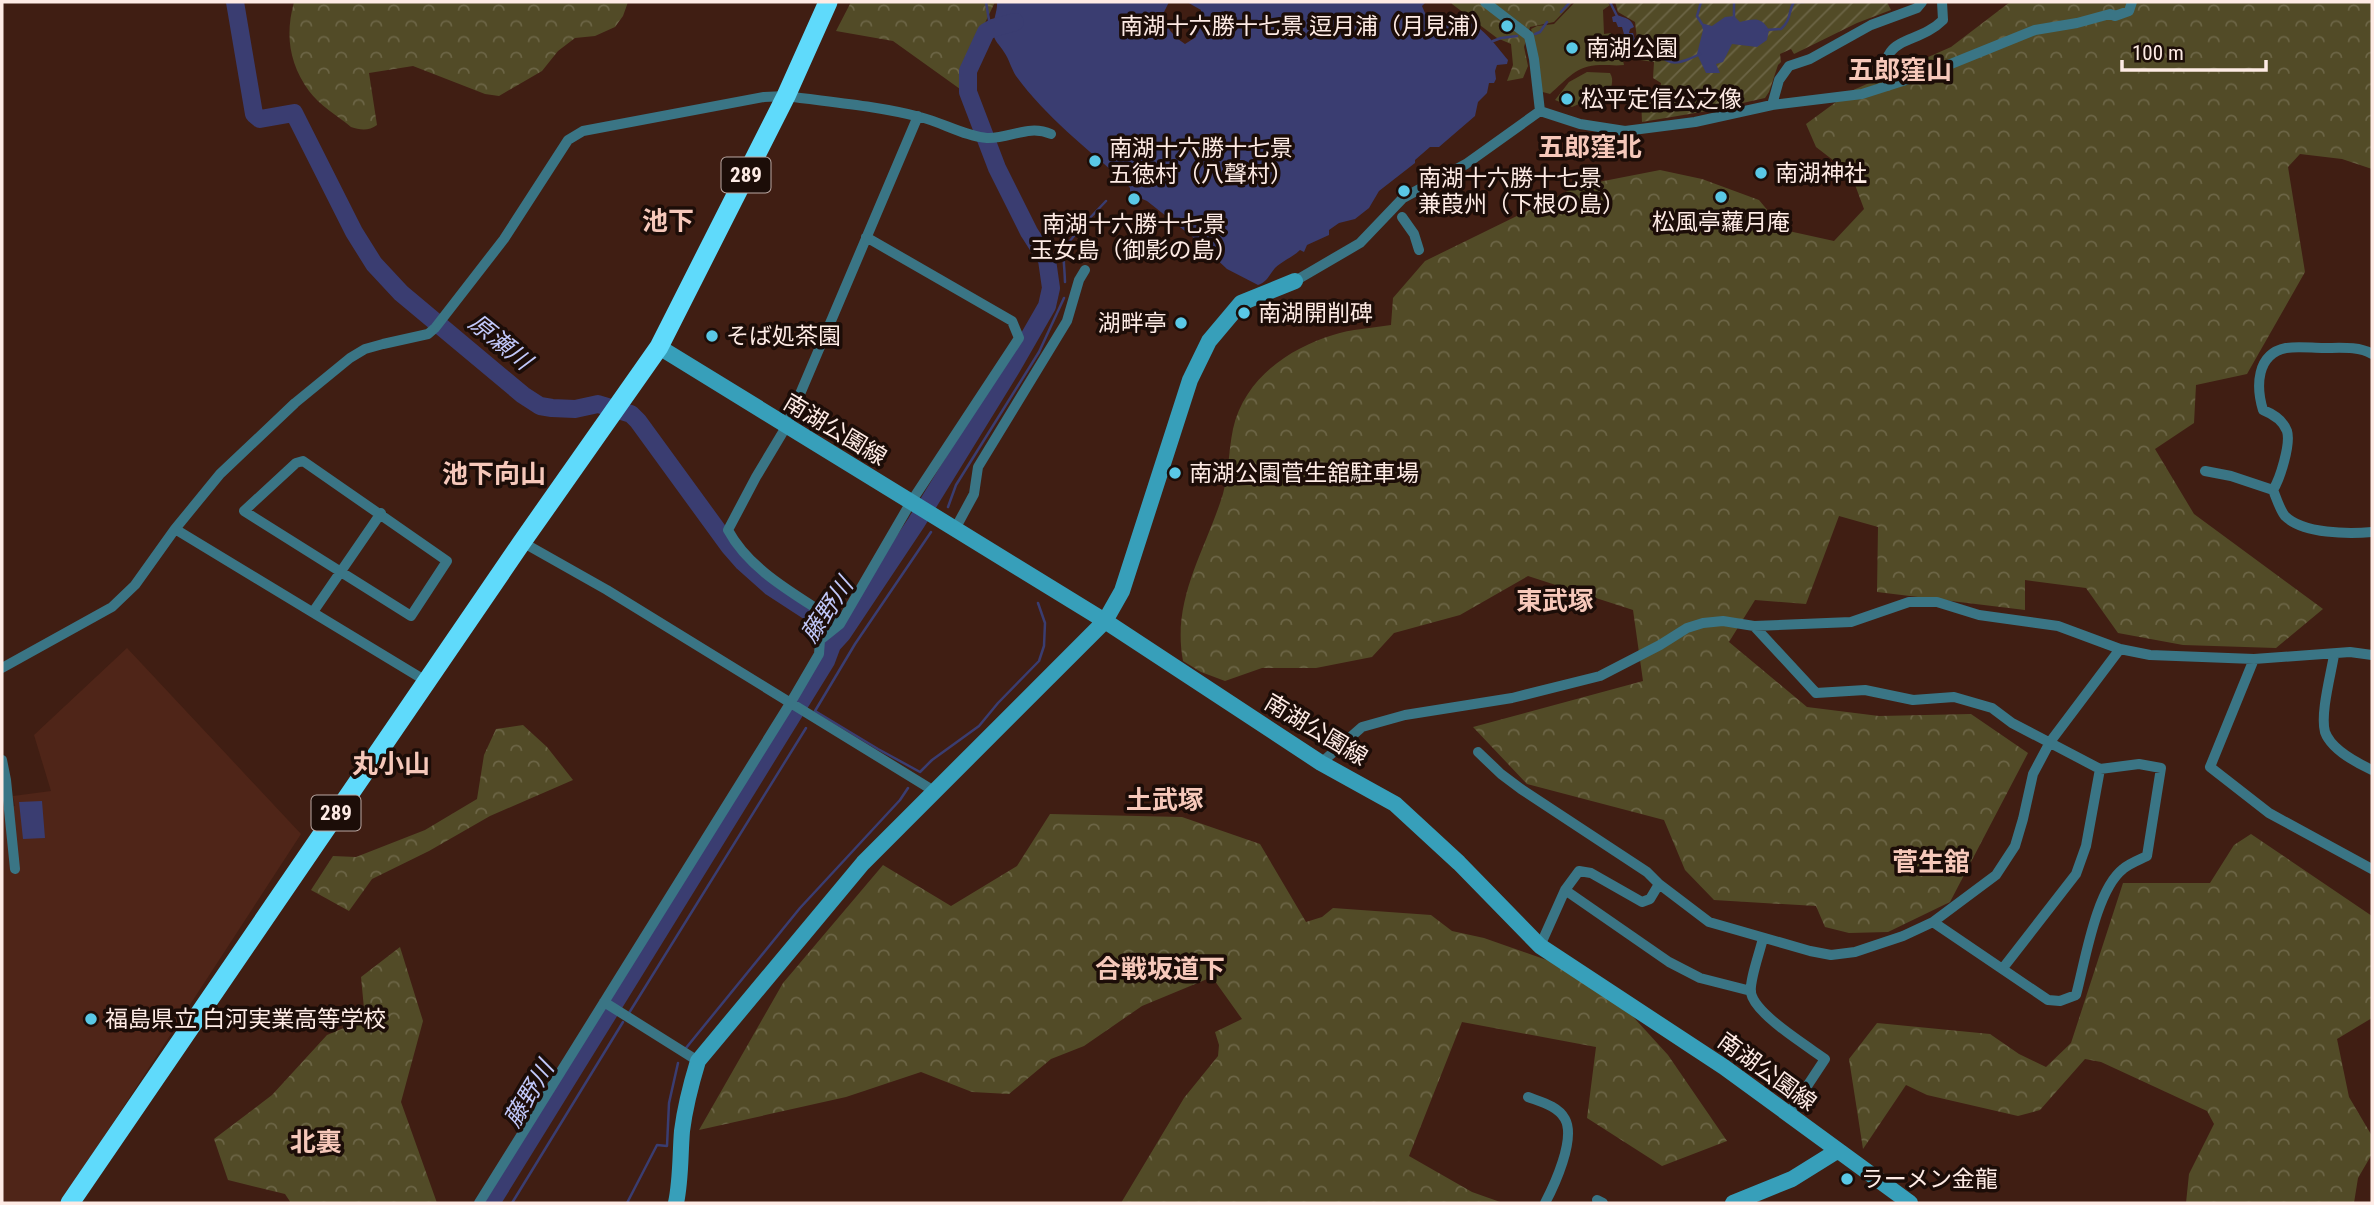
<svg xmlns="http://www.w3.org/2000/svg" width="2374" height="1205" viewBox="0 0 2374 1205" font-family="'Roboto Condensed','Noto Sans JP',sans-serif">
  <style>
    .built { fill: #4f2518 }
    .grass { fill: #524b27 }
    .forest { fill: url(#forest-crowns) }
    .garden { fill: url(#garden-furrows) }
    .water { fill: #3a3d71 }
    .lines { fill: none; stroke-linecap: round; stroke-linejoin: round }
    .stream { stroke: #3a3d71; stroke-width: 2.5 }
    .river { stroke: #3a3d71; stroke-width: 18 }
    .street { stroke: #3a7585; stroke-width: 10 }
    .secondary { stroke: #379fba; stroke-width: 16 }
    .highway { stroke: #5fdafb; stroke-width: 19 }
    .poi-dot { fill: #5ac8e6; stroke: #1c0d08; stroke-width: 2.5 }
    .labels { text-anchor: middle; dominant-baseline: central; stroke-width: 7; stroke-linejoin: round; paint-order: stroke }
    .shield { fill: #1c0d08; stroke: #baa8a3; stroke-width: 2 }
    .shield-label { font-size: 21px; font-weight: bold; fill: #feebe5 }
    .poi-label { font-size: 23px; fill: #feebe5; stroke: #1c0d08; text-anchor: start }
    .street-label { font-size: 23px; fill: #feebe5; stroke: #1c0d08 }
    .water-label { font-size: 24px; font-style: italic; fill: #c1c8fa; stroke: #1c0d08 }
    .quarter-label { font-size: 26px; font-weight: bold; fill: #f6c8ba; stroke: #1c0d08 }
  </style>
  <defs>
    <pattern id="forest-crowns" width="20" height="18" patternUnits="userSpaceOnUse" patternTransform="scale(1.75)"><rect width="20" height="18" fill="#524b27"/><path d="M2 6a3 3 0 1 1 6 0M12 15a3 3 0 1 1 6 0" fill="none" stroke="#6c6546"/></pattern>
    <pattern id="garden-furrows" width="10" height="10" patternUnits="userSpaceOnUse" patternTransform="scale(1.75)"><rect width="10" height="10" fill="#524b27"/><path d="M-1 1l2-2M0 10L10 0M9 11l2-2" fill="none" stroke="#6c6546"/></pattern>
  </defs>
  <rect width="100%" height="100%" fill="#401e13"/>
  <path class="built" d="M 127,648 L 301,834 L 61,1203 L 2,1203 L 2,808 L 15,806 L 13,796 L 51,791 L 34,735 Z"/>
  <path class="grass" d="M 1575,2 L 1607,2 L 1610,5 L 1603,10 L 1604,34 L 1611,33 L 1614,47 L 1620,47 L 1624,65 C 1616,66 1610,65 1602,65 C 1578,64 1567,79 1550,94 L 1539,91 L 1535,43 L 1531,29 L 1537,26 L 1554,24 Z
    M 1587,72 L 1610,73 C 1615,81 1610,88 1609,97 L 1593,98 L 1572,107 L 1555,100 L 1569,82 Z"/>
  <path class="forest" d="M 294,2 L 628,2 L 623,16 L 615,27 L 595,36 L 575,38 L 558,51 L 542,71 L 499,96 L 485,94 L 413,66 L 369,73 L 377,125 C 369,131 360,130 351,127 C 338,116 319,105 309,91 C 289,63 285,35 294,2 Z
    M 851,2 L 995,2 L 974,46 L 967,94 L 893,41 L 836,31 Z
    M 1451,2 L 1573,2 L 1554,22 L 1530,27 L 1524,47 L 1528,66 L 1523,78 L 1507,81 L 1513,65 L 1511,44 L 1497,38 L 1452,4 Z
    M 2010,2 L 2372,2 L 2372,169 L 2342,159 L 2300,154 L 2288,167 L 2305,272 L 2247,374 L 2196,385 L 2194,423 L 2155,449 L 2194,514 L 2323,609 L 2276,648 L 2183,645 L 2118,633 L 2086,588 L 2025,580 L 2025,610 L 1877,592 L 1878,527 L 1839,516 L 1806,604 L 1755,600 L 1729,642 L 1807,707 L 1879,716 L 1971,714 L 2028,753 L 1950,902 L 1888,932 L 1849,933 L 1825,927 L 1816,906 L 1714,900 L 1685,870 L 1664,820 L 1527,784 L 1473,727 L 1643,681 L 1633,610 L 1528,576 L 1460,615 L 1394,633 L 1372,657 L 1316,668 L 1262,668 L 1225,681 L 1201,672 L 1183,661 C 1172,602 1202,556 1220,503 C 1229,479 1228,453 1233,429 C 1244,380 1287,349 1333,335 C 1351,329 1372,328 1391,325 L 1393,298 L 1425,261 L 1578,186 L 1660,170 L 1702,179 L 1759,200 L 1784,230 L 1834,241 L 1864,209 L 1851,174 L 1816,147 L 1806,124 L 1851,91 L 1951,47 Z
    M 523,725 L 547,747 L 573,780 L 490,816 L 429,851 L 372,879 L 349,911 L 311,890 L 333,856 L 356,857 L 425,830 L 477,799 L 484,755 L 496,729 Z
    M 1050,814 L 1182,817 L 1260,844 L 1306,922 L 1322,917 L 1333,908 L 1431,915 L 1452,931 L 1484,938 L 1578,971 L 1606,987 L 1668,1055 L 1727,1141 L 1662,1166 L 1587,1118 L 1596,1047 L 1462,1022 L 1409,1156 L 1472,1192 L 1503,1203 L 1121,1203 L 1184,1098 L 1218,1056 L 1219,1045 L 1215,1032 L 1242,1019 L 1212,977 L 1142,1006 L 1084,1046 L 1051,1059 L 1009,1094 L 972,1092 L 921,1072 L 846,1097 L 699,1130 L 783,983 L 883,865 L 951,906 L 1017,866 Z
    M 2251,834 L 2372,916 L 2372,1018 L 2337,1039 L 2349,1097 L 2372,1136 L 2372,1154 L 2358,1178 L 2354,1203 L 2186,1203 L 2189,1174 L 2214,1124 L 2207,1111 L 2101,1062 L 2085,1059 L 2040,1110 L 2018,1116 L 1927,1095 L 1906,1085 L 1863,1149 L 1849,1059 L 1877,1023 L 1990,1034 L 2019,1054 L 2046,1067 L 2071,1043 L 2123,883 L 2210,883 L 2234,845 Z
    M 400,947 L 423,1021 L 401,1102 L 437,1203 L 291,1203 L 285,1194 L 228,1180 L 214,1139 L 272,1095 L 327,1035 L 365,1019 L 361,977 Z"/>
  <path class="garden" d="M 1615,2 L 1887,2 L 1891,10 L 1857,23 L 1794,54 L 1791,49 L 1780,54 L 1781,62 L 1778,65 L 1769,92 L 1765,98 L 1707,111 L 1642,122 L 1641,97 L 1660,93 L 1661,83 L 1653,78 L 1654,62 L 1633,59 L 1634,54 L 1646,48 L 1637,39 L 1635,22 L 1618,12 Z"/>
  <path class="water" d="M 997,2 L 1169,2 L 1163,14 C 1167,29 1172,35 1185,44 L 1196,37 L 1193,29 L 1200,21 L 1201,10 L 1187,2 L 1426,2 L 1422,6 L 1425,13 L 1432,17 L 1439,15 L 1451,23 C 1474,12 1494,44 1508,60 L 1507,64 L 1497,65 L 1495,71 L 1496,79 L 1494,83 L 1489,83 L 1487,93 L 1478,102 L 1475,116 L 1439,147 L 1430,147 L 1415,160 L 1415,163 L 1379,191 L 1369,208 L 1355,219 L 1339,223 L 1329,230 L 1329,235 L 1307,245 L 1304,252 L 1300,250 C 1293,257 1282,261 1275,268 C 1269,275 1267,282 1258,285 L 1227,269 L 1195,239 L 1147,201 L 1130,194 L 1130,188 L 1124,181 C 1086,148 1046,117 1016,76 C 1011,68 1009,59 1004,52 C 1000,45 994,41 993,33 C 991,24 998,12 997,2 Z
    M 1617,15 C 1625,18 1631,18 1634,27 L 1630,29 L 1629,33 L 1633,33 L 1636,44 L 1643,47 L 1640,50 L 1632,51 L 1629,38 L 1625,38 L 1622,27 L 1618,27 L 1616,22 L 1613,22 L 1612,17 Z
    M 1734,16 L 1740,22 C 1753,19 1761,16 1769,30 L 1767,40 L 1757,47 L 1732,44 L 1723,62 L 1716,64 L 1720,73 L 1706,73 L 1697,54 L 1703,30 L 1701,23 L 1712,26 L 1725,17 Z
    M 42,801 L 45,838 L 23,839 L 19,802 Z"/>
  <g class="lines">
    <path class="stream" d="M 986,2 L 990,26 L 986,32
      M 1610,2 L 1618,18
      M 1701,2 L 1697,16 L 1702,24
      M 1561,12 L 1570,2
      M 1734,18 L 1734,2
      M 1766,30 L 1781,29 C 1792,19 1788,11 1794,2 L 1804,2
      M 1535,34 L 1540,32 L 1547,22
      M 1493,41 L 1501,38 L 1517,36
      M 1639,48 C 1659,48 1657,58 1671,62 C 1680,64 1692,58 1700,54
      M 1087,221 L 1106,201
      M 1065,282 C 1064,249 1058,253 1082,227
      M 948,507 L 956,485 L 1039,352 L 1064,298
      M 815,711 L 878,749 L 920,772 L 932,760 L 979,726 L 998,703 L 1039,661 L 1044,646 L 1045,623 L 1038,603
      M 815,711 L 855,644 L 931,532
      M 629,1013 L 806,728
      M 686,1048 L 800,908 L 900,800 L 908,788
      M 512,1203 L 623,1022
      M 627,1203 L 657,1145 L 667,1146 L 669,1103 L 678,1063"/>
    <path class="river" d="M 235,2 L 254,114 L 260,119 L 294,113 L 354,232 L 374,264 L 401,293 L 523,395 L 540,406 L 552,408 L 575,409 L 598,404 L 631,414 L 638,421 L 729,546 L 743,562 L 771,587 L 814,615 L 823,624 L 832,645
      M 491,1203 L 826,661 L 832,645 L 842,634 L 916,523 L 1012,367 L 1047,306 L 1051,288 L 1047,260 L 1029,232 L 997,168 L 968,92 L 968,71 L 986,32 L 993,28 L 1015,22"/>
    <path class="street" d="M 1888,86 C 1875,34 1916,47 1943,20 L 1942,2
      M 1772,105 L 1779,80 L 1789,66 L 1810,59 L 1871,25 L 1917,8 L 1922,2
      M 1540,111 L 1580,124 L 1625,131 L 1695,122 L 1772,105 L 1862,94 L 1931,72 L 2035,30 L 2077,23 L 2110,14 L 2115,16 L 2129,11 L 2132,2
      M 1402,217 L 1414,234 L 1419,250
      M 1295,281 L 1360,243 L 1403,198 L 1466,164 L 1540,111 L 1534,59 L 1529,36 L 1485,2
      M 303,461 L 447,561 L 411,616 L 244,511 L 296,463 Z
      M 2205,471 L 2231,476 L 2273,490 C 2276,497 2280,510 2285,516 C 2303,534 2349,534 2372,532
      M 2273,490 C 2280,479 2291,444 2287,431 C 2283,420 2273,414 2263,410 C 2256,387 2256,354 2286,348 C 2298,346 2312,348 2324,348 C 2339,348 2359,346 2372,354
      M 175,529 L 426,681
      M 955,529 L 974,494 L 978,467 L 1067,321 L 1079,280 L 1085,270
      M 522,542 L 607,590 L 934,791
      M 313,612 L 381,513
      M 840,624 C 801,597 751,573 728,530 L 756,477 L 786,427 L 918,116
      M 1754,626 L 1816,693 L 1865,690 L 1913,700 L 1954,697 L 1992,708 L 2012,723 L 2100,769 L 2139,764 L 2161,768 L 2147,856 C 2139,860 2130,863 2123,869 C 2096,890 2085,962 2076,995 L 2060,1001 L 2048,1000 L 1933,922
      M 2334,655 C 2331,674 2320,714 2325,732 C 2331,749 2357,763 2372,770
      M 2254,659 L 2210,767 L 2269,813 L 2372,869
      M 2,668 L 112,607 L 135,585 L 175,529 L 220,474 L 295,403 L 350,358 L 365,349 L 383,344 L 428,334 L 435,328 L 504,239 L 568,140 L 583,131 L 764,97 L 786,96 C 829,102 879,106 920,117 C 941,122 967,137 987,138 C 1010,139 1028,124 1051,134
      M 1478,752 L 1501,774 L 1521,789 L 1647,872 L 1659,884 L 1709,922 L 1810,951 L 1831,955 L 1855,952 L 1903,936 L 1933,922 L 1996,875 L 2015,846 L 2023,819 L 2033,774 L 2050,742 L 2120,649
      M 2,760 L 6,780 L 15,869
      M 1321,763 L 1362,727 L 1405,715 L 1512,698 L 1600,676 L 1660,645 L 1687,628 L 1703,623 L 1723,621 L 1754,626 L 1851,622 L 1909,602 L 1937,602 L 1979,615 L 2058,626 L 2120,649 L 2150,655 L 2254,659 L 2350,652 L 2372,655
      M 1565,890 L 1669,962 L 1700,978 L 1751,991
      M 1763,938 C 1760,952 1749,981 1751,993 C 1755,1014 1807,1046 1825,1059 L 1788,1115
      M 1540,946 L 1565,890 L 1579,871 L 1591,873 L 1642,902 L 1650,899 L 1659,884
      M 2003,968 L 2076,874 L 2086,846 L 2100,769
      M 604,1002 L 698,1061
      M 1528,1097 C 1541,1102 1558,1106 1565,1119 C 1576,1139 1554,1186 1545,1203
      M 1597,1200 L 1603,1203
      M 479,1203 L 791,702 L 819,654 L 820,640 L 840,624 L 911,502 L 1019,338 L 1012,321 L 866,237"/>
    <path class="secondary" d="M 659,347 L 1105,621 L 1321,763 L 1395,804 L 1459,863 L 1540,946 L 1724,1067 L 1910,1203
      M 676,1203 C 681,1179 680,1156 682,1131 C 685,1107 691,1084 698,1061 L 863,863 L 1105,621 L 1122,591 L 1190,380 L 1209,341 L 1241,303 L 1295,281
      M 1733,1203 L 1792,1179 L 1837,1151"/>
    <path class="highway" d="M 70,1203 L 522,542 L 659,347 L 786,96 L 828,2"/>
  </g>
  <g class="poi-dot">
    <circle cx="1507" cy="26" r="7"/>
    <circle cx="1572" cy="48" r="7"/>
    <circle cx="1567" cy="99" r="7"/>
    <circle cx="1095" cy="161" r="7"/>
    <circle cx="1761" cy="173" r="7"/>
    <circle cx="1404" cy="191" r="7"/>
    <circle cx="1721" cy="197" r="7"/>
    <circle cx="1134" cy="199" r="7"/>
    <circle cx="1244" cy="313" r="7"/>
    <circle cx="1181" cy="323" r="7"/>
    <circle cx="712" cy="336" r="7"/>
    <circle cx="1175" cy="473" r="7"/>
    <circle cx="91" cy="1019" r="7"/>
    <circle cx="1847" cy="1179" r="7"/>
  </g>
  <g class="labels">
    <g class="shield">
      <rect x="721.5" y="157.5" width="49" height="35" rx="5"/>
      <rect x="311.5" y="795.5" width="49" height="35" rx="5"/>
    </g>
    <g class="shield-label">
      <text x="746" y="175">289</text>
      <text x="336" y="813">289</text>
    </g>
    <g class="poi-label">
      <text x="1493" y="26" text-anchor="end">南湖十六勝十七景 逗月浦（月見浦）</text>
      <text x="1586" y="48">南湖公園</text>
      <text x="1581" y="99">松平定信公之像</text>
      <text x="1109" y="148">南湖十六勝十七景<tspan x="1109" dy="26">五徳村（八聲村）</tspan></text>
      <text x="1775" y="173">南湖神社</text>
      <text x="1418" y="178">南湖十六勝十七景<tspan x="1418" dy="26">兼葭州（下根の島）</tspan></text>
      <text x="1721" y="222" text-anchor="middle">松風亭蘿月庵</text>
      <text x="1134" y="224" text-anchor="middle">南湖十六勝十七景<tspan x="1134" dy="26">玉女島（御影の島）</tspan></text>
      <text x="1258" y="313">南湖開削碑</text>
      <text x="1167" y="323" text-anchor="end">湖畔亭</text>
      <text x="726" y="336">そば処茶園</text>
      <text x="1189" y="473">南湖公園菅生舘駐車場</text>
      <text x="105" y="1019">福島県立 白河実業高等学校</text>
      <text x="1861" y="1179">ラーメン金龍</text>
    </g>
    <g class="street-label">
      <text transform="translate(835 430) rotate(31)">南湖公園線</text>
      <text transform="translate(1316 730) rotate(31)">南湖公園線</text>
      <text transform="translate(1767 1072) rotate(36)">南湖公園線</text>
    </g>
    <g class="water-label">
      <text transform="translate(500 342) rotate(39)">原瀬川</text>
      <text transform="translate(827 610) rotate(-56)">藤野川</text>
      <text transform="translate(529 1094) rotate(-59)">藤野川</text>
    </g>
    <g class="quarter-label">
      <text x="1900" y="70">五郎窪山</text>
      <text x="1590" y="147">五郎窪北</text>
      <text x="668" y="221">池下</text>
      <text x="494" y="474">池下向山</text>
      <text x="1555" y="601">東武塚</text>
      <text x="391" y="764">丸小山</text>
      <text x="1165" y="800">土武塚</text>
      <text x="1931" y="862">菅生舘</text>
      <text x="1160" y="969">合戦坂道下</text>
      <text x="316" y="1142">北裏</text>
    </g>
  </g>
  <rect width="2374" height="1205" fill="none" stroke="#feebe5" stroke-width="7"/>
  <path d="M2122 60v10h144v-10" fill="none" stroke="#feebe5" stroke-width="3.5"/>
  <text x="2132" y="60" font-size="21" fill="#feebe5" stroke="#1c0d08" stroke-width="5" paint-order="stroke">100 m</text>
</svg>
